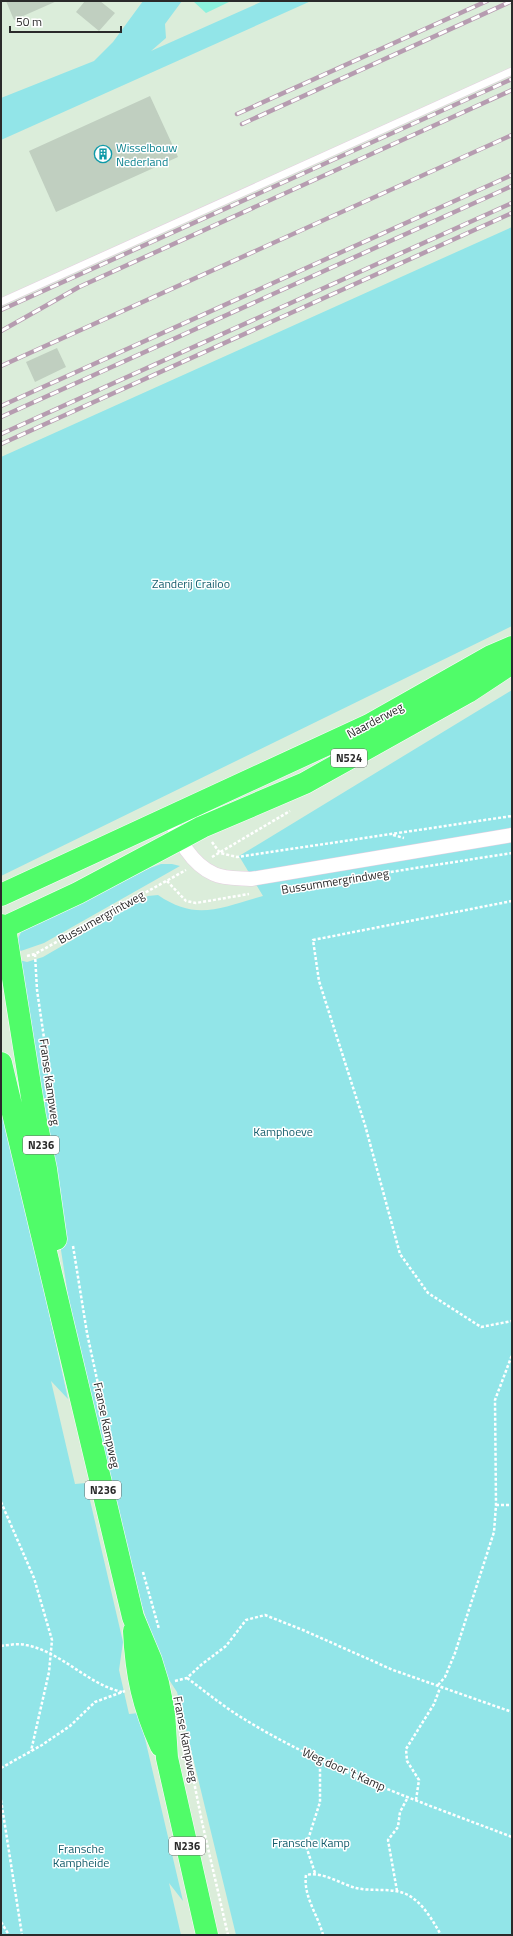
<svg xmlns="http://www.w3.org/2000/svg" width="513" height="1936" viewBox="0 0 513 1936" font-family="'Titillium Web',sans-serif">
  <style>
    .green { fill: #92e5e8 }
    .pitch { fill: #8cf1dd }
    .building { fill: #c0cfc0 }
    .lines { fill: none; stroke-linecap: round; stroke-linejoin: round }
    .lane-casing { stroke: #e4cfe0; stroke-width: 8 }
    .street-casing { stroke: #e4cfe0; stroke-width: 15 }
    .primary-casing { stroke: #fff; stroke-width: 23 }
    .path { stroke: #fff; stroke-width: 2.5; stroke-dasharray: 3 2; stroke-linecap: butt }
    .lane { stroke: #fff; stroke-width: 7 }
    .street { stroke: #fff; stroke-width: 14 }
    .primary { stroke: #50fc69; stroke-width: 22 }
    .rail-casing { stroke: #b69cb0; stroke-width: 4.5 }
    .rail { stroke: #fff; stroke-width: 3; stroke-dasharray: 9; stroke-linecap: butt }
    .labels { text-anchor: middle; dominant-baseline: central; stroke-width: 3; stroke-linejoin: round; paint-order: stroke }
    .shield { fill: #fff; stroke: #6a6a6a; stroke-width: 1 }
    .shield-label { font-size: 11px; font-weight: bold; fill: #2a2a2a }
    .culture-label { font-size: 12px; fill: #0d838f; stroke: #fff; text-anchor: start }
    .park-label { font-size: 12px; fill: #145d6c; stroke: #fff }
    .street-label { font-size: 12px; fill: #2a2a2a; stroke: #fff }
  </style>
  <rect width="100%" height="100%" fill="#dbedda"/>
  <path class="green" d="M 143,1 L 182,1 L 165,24 L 166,38 L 151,51 L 263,1 L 311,1 L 1,140 L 1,98 L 94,61 L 113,42 Z
    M 512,227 L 512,626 L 1,876 L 1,457 Z
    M 512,690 L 512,1935 L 236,1935 L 177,1692 L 164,1672 L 142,1606 L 87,1391 L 72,1321 L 26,1025 L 19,960 L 27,962 L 43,957 L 148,896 L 158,895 C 197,922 221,907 263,896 L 239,856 Z
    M 161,864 L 172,864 L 180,866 L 44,943 L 15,953 L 16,943 L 22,930 L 51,915 L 67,910 L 150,868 Z
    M 1,1101 L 13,1149 L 68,1399 L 51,1381 L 75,1484 L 86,1483 L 123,1642 L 119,1670 L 129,1714 L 139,1713 L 183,1901 L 169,1883 L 181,1935 L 1,1935 Z"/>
  <path class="pitch" d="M 193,1 L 231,1 L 206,13 Z"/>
  <path class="building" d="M 6,1 L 57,1 L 14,20 Z
    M 85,1 L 100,1 L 115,13 L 99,31 L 76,12 Z
    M 150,96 L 178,157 L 56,212 L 29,151 Z
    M 57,348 L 66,367 L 35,382 L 26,362 Z"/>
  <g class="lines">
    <defs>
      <path id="lane" d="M 1,302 L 512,71"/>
      <path id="street" d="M 169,817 C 178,838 191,864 214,874 C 224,879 240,878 251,879 L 512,835"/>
      <path id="primary" d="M 1,895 L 369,725 L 491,656 L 512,647
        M 1,925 L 5,928 L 35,1116 L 46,1169 L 56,1239
        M 1,929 L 78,893 L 202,827 L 305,783 L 468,692 L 512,663
        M 1,1063 L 133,1617 L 151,1660 L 158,1683 L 164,1712 L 167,1758 L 207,1935
        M 134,1631 C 136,1675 143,1706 161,1746"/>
    </defs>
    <use href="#lane" class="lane-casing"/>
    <use href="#street" class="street-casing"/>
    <use href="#primary" class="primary-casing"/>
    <path class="path" d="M 393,835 L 404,838
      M 212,842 L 220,853 L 237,857 L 512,816
      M 212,857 L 290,811
      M 371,875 L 512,853
      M 167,881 L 186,901 L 196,903 L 249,894
      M 512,901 L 313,940 L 319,981 L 365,1125 L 400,1254 L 428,1293 L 481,1327 L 512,1321
      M 35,954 L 37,990 L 56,1120
      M 27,956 L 35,954 L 186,870
      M 73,1246 L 87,1333 L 98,1384
      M 1,1502 L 34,1578 L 52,1640 L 49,1672 L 31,1751
      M 496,1505 L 512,1505
      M 143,1572 L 159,1629
      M 1,1646 C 9,1645 18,1643 26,1645 C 62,1652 87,1684 122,1692
      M 187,1678 C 206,1692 224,1707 244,1719 C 327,1770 421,1802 512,1837
      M 175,1681 L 187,1678 L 201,1665 L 226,1646 L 246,1620 L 265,1615 L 303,1630 L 393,1670 L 512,1712
      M 438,1685 L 445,1677 L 455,1653 L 494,1532 L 496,1505 L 495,1400 L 512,1355
      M 185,1737 L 202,1822 L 228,1935
      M 1,1768 L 42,1745 L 70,1726 L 95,1702 L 125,1691
      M 1,1800 L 22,1935
      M 416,1800 L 419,1780 L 407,1761 L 406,1749 L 434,1704 L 440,1688
      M 315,1873 L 306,1846 L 320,1802 L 320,1760
      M 397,1891 L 388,1840 L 398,1827 L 400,1812 L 408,1797
      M 1,1922 L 9,1935
      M 323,1935 C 318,1915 303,1896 306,1875 C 323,1871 340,1884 356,1888 C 373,1892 393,1887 408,1895 C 423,1903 433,1921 441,1935"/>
    <use href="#lane" class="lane"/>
    <use href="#street" class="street"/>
    <use href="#primary" class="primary"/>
    <defs>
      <path id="rail" d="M 237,114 L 487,1
        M 242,124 L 512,1
        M 1,310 L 512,79
        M 1,331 L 79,287 L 512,90
        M 1,366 L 512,135
        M 1,406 L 512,175
        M 1,417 L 512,186
        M 1,434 L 512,203
        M 1,444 L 512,213"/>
    </defs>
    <use href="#rail" class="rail-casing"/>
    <use href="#rail" class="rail"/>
  </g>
  <defs>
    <symbol id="building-ring" viewBox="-11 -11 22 22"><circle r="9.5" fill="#fff" stroke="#0f9aa8" stroke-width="1.5"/><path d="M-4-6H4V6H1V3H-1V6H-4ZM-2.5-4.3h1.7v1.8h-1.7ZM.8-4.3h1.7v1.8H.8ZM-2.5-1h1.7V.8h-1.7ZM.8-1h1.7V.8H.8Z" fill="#0f9aa8"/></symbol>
  </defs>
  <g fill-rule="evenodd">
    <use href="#building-ring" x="93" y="144" width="20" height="20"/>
  </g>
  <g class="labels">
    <g class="shield">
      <rect x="331" y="749" width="36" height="18" rx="3"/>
      <rect x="23" y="1136" width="36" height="18" rx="3"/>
      <rect x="85" y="1481" width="36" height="18" rx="3"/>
      <rect x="169" y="1837" width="36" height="18" rx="3"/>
    </g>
    <g class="shield-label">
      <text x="349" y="758">N524</text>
      <text x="41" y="1145">N236</text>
      <text x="103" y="1490">N236</text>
      <text x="187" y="1846">N236</text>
    </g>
    <g class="culture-label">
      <text x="116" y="147">Wisselbouw<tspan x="116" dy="14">Nederland</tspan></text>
    </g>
    <g class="park-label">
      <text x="191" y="583">Zanderij Crailoo</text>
      <text x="283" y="1131">Kamphoeve</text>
      <text x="311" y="1842">Fransche Kamp</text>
      <text x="81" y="1848">Fransche<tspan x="81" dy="14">Kampheide</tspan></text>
    </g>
    <g class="street-label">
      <text transform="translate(375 720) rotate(-28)">Naarderweg</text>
      <text transform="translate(335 881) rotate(-9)">Bussummergrindweg</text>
      <text transform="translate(101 917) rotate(-29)">Bussumergrintweg</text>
      <text transform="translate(50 1082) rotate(82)">Franse Kampweg</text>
      <text transform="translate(107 1425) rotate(78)">Franse Kampweg</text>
      <text transform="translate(186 1739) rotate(79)">Franse Kampweg</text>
      <text transform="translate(344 1769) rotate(24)">Weg door 't Kamp</text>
    </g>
  </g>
  <rect width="513" height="1936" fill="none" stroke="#2a2a2a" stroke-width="4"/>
  <path d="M10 26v6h111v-6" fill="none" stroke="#2a2a2a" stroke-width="2"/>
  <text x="16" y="26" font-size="12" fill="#2a2a2a" stroke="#ffffff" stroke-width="3" paint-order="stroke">50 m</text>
</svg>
